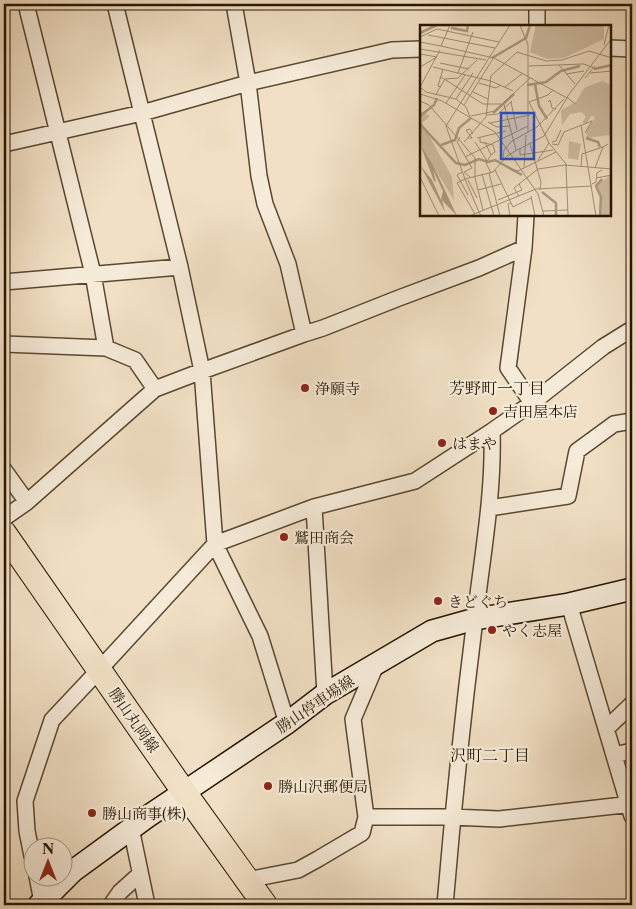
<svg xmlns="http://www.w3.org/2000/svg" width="636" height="909" viewBox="0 0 636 909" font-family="'Libre Caslon Text','Noto Serif JP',serif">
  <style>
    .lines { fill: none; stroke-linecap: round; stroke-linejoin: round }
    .minor-casing { stroke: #5a4831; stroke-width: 18 }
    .secondary-casing { stroke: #271600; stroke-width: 24 }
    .primary-casing { stroke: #271600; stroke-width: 26 }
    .minor { stroke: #f6ebd9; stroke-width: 15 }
    .secondary { stroke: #f6ebd9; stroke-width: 21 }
    .primary { stroke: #f1e0c5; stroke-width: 24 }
    .poi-dot { fill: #8f2418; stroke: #f6ebd9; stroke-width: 2 }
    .labels { text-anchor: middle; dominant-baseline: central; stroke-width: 4.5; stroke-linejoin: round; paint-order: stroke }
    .poi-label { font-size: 15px; fill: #271600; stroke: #f6ebd9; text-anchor: start }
    .street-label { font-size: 15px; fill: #271600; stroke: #f6ebd9 }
    .neighbourhood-label { font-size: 16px; fill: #271600; stroke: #f6ebd9 }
    .inset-river { fill: none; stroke: #ac9b82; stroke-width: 2.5 }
    .inset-road { fill: none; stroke: #a08f76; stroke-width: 1 }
    .view { fill: #1d4ed8; fill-opacity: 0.15; stroke: #1d4ed8; stroke-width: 2.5 }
    .inset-edge { fill: none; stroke: #271600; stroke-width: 2.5 }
  </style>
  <rect width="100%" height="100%" fill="#f1e0c5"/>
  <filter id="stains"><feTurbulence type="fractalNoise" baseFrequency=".004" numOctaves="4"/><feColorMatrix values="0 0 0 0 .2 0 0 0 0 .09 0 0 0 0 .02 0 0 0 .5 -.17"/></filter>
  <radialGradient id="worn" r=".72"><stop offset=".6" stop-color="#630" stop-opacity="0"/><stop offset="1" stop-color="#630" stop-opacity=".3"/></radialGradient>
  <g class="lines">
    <defs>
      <path id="minor" d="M 26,4 L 93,274 L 106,348 L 135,360 L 155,389
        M 115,4 L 180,267 L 202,371 L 215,544 L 260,636 L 287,723
        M 234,4 L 248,83 L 259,176 L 265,204 L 288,264 L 304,334
        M 537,26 L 537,4
        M 610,48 L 632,49
        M 4,144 L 142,113 L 248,83 L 392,50 L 421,49
        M 526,215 L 524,248 L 508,368 L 532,403
        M 4,282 L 180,267
        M 4,344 L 106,348
        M 4,470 L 27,502
        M 314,507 L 325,694
        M 489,508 L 568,496 L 577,451 L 614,424 L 632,421
        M 4,518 L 27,502 L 155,389 L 202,371 L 304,334 L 323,328 L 399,298 L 479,268 L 524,248
        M 569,604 L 632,816
        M 376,665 L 353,719 L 366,817 L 452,817 L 499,819 L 632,804
        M 607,728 L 632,704
        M 614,755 L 632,751
        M 131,828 L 147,905
        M 32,856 L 27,831 L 25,801 L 52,720 L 99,670 L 215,544 L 314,507 L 415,481 L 492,431 L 532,403 L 603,347 L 632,329
        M 37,876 L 42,902
        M 247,880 L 298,870 L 318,859 L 362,833 L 366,817
        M 111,905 L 120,892 L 140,874
        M 445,905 C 453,810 463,714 475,619 C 482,557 494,494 492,431"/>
      <path id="secondary" d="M 39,905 L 73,871 L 147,817 L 287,723 L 325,694 L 432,631 L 475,619 L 569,604 L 632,589"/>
      <path id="primary" d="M 4,533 L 184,792 L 265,905"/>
    </defs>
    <use href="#minor" class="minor-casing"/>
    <use href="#secondary" class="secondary-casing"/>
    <use href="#primary" class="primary-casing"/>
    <use href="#minor" class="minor"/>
    <use href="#secondary" class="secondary"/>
    <use href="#primary" class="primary"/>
  </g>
  <g class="poi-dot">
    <circle cx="305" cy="388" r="5"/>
    <circle cx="493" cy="411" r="5"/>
    <circle cx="442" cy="443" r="5"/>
    <circle cx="284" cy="537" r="5"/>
    <circle cx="438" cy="601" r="5"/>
    <circle cx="492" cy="630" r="5"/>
    <circle cx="268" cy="786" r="5"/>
    <circle cx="92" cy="813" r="5"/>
  </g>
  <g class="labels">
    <g class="poi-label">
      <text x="315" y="388">浄願寺</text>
      <text x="503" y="411">吉田屋本店</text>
      <text x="452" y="443">はまや</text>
      <text x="294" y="537">鷲田商会</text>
      <text x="448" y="601">きどぐち</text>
      <text x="502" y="630">やく志屋</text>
      <text x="278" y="786">勝山沢郵便局</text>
      <text x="102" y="813">勝山商事(株)</text>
    </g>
    <g class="street-label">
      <text transform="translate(315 704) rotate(-34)">勝山停車場線</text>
      <text transform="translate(134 720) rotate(55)">勝山丸岡線</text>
    </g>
    <g class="neighbourhood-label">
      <text x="497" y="388">芳野町一丁目</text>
      <text x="490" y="755">沢町二丁目</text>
    </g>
  </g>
  <g transform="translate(420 25)">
    <rect width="191" height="191" fill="#f1e0c5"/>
    <path d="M 0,86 L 10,91 L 2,98 L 32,152 L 34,175 L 0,119 ZM 149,116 L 161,119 L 158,135 L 148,133 Z" fill="#cfbea4"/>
    <path d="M 116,0 L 184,0 L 184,14 L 144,33 L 127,34 L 110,27 ZM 182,56 L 191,60 L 191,114 L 189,110 L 167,113 L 166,107 L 175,92 L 171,91 L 167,98 L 162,98 L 166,92 L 162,87 L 150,89 L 142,100 L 141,85 L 156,77 L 164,63 ZM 191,150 L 191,191 L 179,191 L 180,171 L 175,160 Z" fill="#cfbea4"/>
    <path d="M 0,119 L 13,140 L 37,191 L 22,175 L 25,187 L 0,140 L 12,155 L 21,175 L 23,166 L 13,145 L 16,157 L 14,156 Z" fill="#ac9b82"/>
    <path class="inset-river" d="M 31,3 L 47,6 L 48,0M 0,8 L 17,0M 72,33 L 106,13 L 110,0M 174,44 L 192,40M 115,59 L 119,81 L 127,94M 107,60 L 126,57 L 141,46 L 160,41M 73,88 L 94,69M 0,91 L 14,80 L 17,73M 0,99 L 36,138 L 45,140 L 59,134 L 68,137 L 75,135 L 102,150M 166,113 L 178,117 L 180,122M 21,120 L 35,115 L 39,103 L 51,93M 122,167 L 136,178 L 136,191M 180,191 L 181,172 L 176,161 L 182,154"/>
    <path class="inset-road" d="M 100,0 L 108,20 L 108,108M 8,10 L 75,23M 0,12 L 17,4 L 79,17M 0,17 L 21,21 L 30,0M 184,20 L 189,0M 21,21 L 74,33 L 147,73 L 124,111 L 88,130 L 73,147 L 45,154 L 59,187 L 50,191M 0,24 L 66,35M 0,29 L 17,32M 20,38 L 49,44M 139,40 L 155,59M 109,41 L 164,39 L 174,43M 0,42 L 17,32M 13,42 L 71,56 L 93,66M 38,48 L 53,7M 170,48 L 192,46M 146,49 L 164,46M 21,52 L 63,79 L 81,79M 165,53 L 175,41M 59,58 L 76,63 L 81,60M 0,62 L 6,67 L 36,74 L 46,82 L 50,92M 0,62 L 20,25M 21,62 L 18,61 L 23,44M 85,62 L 103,48M 53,67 L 68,74M 0,69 L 22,76 L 75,107 L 118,169 L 124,191M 16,69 L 25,54 L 38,53 L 57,35M 36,74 L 53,48M 0,76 L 9,80 L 55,133 L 55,153 L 63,185M 91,77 L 97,105M 109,77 L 129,118 L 146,139 L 148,191M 109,77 L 128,70 L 133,65M 128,77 L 130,75 L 132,83 L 136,84M 26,78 L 45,50M 84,79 L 96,125M 155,79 L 147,72 L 192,13M 44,80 L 74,32M 67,90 L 78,89 L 92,76M 51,91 L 75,86 L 110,53M 68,97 L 77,102 L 90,101M 70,98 L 110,90M 161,100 L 176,191M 40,112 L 37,117 L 52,143M 48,113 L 52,113 L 46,105 L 50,104 L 53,109M 57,113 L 86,106M 60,113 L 60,117 L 73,120 L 75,127 L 71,130M 44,117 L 66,92 L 71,51 L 97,27 L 126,36 L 142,35 L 169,26 L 192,33M 55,117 L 67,136M 65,117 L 71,130 L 66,138 L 71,148M 132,117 L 136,116 L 141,105M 110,119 L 121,157 L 120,165M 132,119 L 138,120 L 144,107 L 172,96 L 165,108M 100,123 L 100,130 L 133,125M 45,132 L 108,101M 83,134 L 84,125 L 92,116 L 117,102 L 144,74M 118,135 L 129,118M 104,142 L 106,110M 161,142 L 162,129 L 183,122M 175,143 L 183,122 L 188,119M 90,144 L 98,146 L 136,127M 75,145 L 93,182 L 111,173M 42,147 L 37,150 L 48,170M 69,148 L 80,191M 62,149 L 74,191M 0,152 L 19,191M 50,152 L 44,147 L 52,143M 176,153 L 192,150M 48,155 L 57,173M 172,159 L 176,157 L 177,148 L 182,145M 58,165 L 81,159M 99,171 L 94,163 L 118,144 L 145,140 L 192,144M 111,171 L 115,191M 78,175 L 102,165 L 99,159M 123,186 L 148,185M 55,189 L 37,158 L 45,154 L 26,101 L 90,0M 61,191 L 59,187 L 116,164 L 172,161M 90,191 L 88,179 L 91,178"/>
    <path class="view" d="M 81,88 L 114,88 L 114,134 L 81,134 Z"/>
    <rect width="191" height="191" class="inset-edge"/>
  </g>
  <rect width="636" height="909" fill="none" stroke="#f1e0c5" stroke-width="20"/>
  <rect x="5" y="5" width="626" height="899" fill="none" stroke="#271600" stroke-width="2.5"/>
  <rect x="10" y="10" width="616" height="889" fill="none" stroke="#271600"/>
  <g transform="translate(48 862)"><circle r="24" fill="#f6ebd9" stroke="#a39682"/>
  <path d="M0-4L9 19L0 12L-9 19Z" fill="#8f2418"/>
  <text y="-8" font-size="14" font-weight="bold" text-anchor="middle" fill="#271600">N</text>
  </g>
  <rect width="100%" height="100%" filter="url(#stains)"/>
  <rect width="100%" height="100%" fill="url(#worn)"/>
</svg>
